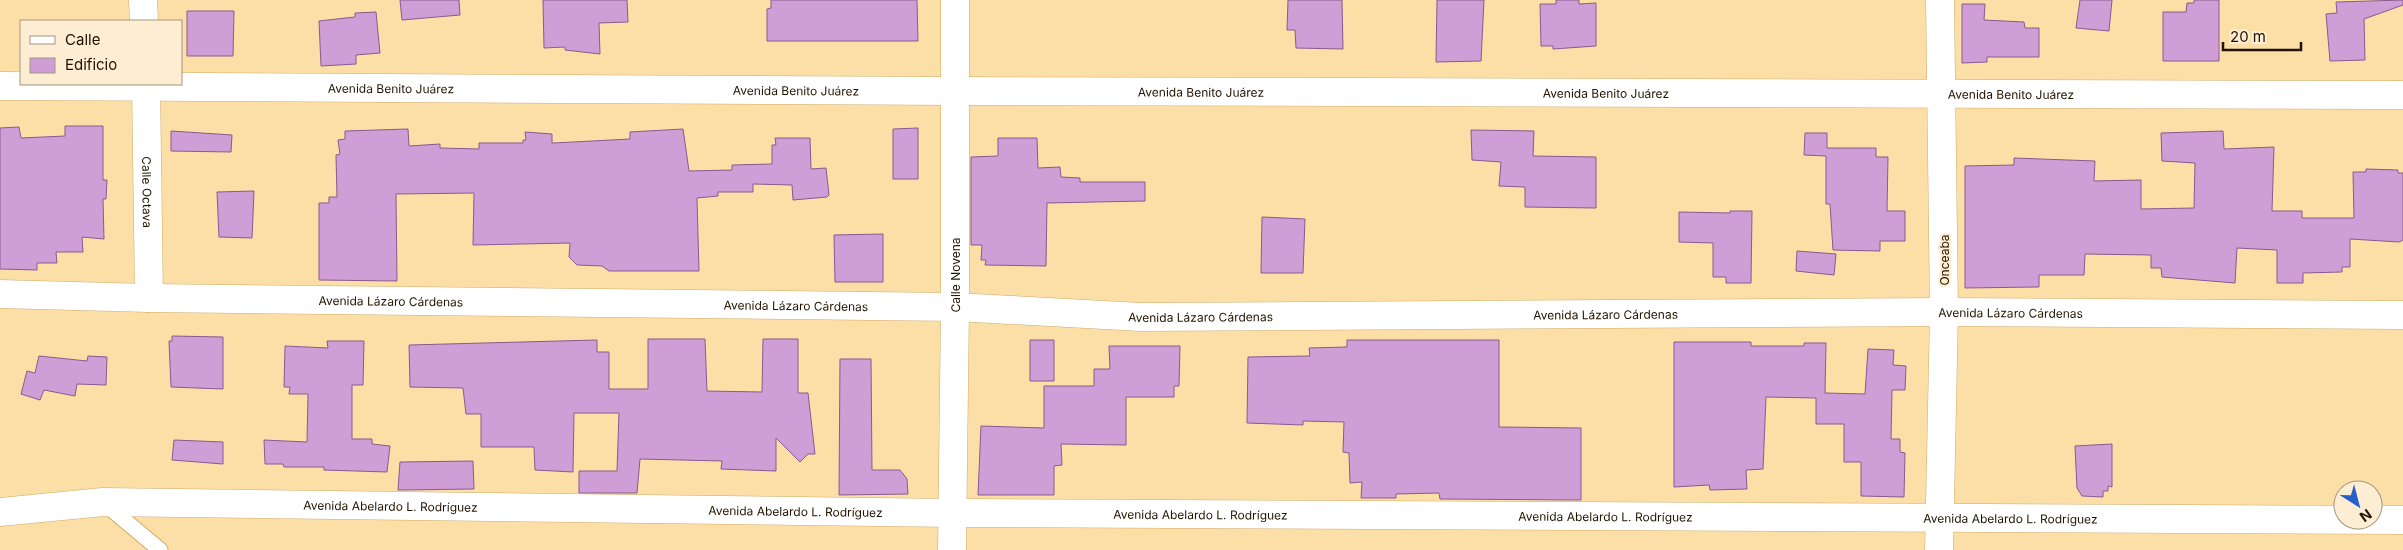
<svg xmlns="http://www.w3.org/2000/svg" width="2403" height="550" viewBox="0 0 2403 550" font-family="Inter,sans-serif">
  <style>
    .building { fill: #d09ed7; stroke: #885a8f }
    .lines { fill: none; stroke-linecap: round; stroke-linejoin: round }
    .service-casing { stroke: #cfab67; stroke-width: 17 }
    .minor-casing { stroke: #cfab67; stroke-width: 29 }
    .tertiary-casing { stroke: #cfab67; stroke-width: 29 }
    .service { stroke: #fff; stroke-width: 15 }
    .minor { stroke: #fff; stroke-width: 28 }
    .tertiary { stroke: #fff; stroke-width: 28 }
    .labels { text-anchor: middle; dominant-baseline: central; stroke-width: 5; stroke-linejoin: round; paint-order: stroke }
    .street-label { font-size: 12px; fill: #201300; stroke: #fcedd3 }
  </style>
  <rect width="100%" height="100%" fill="#fcdea7"/>
  <path class="building" d="M 400,0 L 459,0 L 460,15 L 402,20 Z
    M 543,0 L 627,0 L 628,22 L 599,23 L 600,54 L 565,50 L 565,47 L 544,48 Z
    M 771,0 L 917,0 L 918,41 L 767,41 L 767,9 L 771,8 Z
    M 1288,0 L 1342,0 L 1343,49 L 1296,48 L 1295,30 L 1287,30 Z
    M 1437,0 L 1484,0 L 1481,61 L 1436,62 Z
    M 1556,0 L 1579,0 L 1579,4 L 1596,3 L 1596,46 L 1553,49 L 1553,46 L 1541,46 L 1540,4 L 1556,4 Z
    M 2080,0 L 2112,0 L 2109,31 L 2076,28 Z
    M 2194,0 L 2219,0 L 2219,61 L 2163,61 L 2163,12 L 2186,12 L 2187,3 L 2194,3 Z
    M 2403,0 L 2403,5 L 2364,19 L 2365,60 L 2330,61 L 2326,14 L 2337,13 L 2336,2 Z
    M 1962,4 L 1985,4 L 1984,20 L 2024,22 L 2025,28 L 2039,28 L 2039,57 L 1987,57 L 1987,62 L 1962,63 Z
    M 187,11 L 234,11 L 233,56 L 187,56 Z
    M 376,12 L 380,53 L 356,55 L 356,64 L 321,66 L 319,21 L 355,17 L 355,13 Z
    M 65,126 L 103,126 L 103,180 L 107,180 L 106,199 L 103,199 L 104,239 L 82,237 L 83,252 L 56,252 L 57,263 L 37,263 L 37,270 L 0,269 L 0,128 L 19,127 L 21,138 L 65,136 Z
    M 918,128 L 918,179 L 893,179 L 893,129 Z
    M 408,129 L 409,146 L 440,144 L 440,148 L 479,149 L 479,143 L 523,143 L 523,140 L 526,140 L 525,132 L 552,134 L 552,143 L 554,143 L 630,139 L 630,132 L 683,129 L 689,171 L 732,170 L 732,165 L 772,164 L 772,145 L 776,145 L 775,138 L 810,138 L 811,169 L 826,168 L 829,195 L 827,197 L 793,200 L 792,185 L 753,184 L 753,192 L 718,192 L 718,196 L 697,198 L 699,271 L 609,271 L 602,266 L 577,265 L 569,257 L 570,243 L 473,245 L 474,193 L 396,194 L 397,281 L 319,280 L 319,203 L 329,203 L 329,197 L 337,197 L 336,155 L 340,154 L 338,140 L 345,139 L 345,131 Z
    M 1471,130 L 1534,131 L 1533,156 L 1596,157 L 1596,208 L 1525,207 L 1525,187 L 1499,186 L 1501,162 L 1472,160 Z
    M 171,131 L 232,135 L 231,152 L 171,151 Z
    M 2223,131 L 2224,149 L 2274,147 L 2272,211 L 2302,211 L 2302,218 L 2354,218 L 2353,172 L 2366,172 L 2366,169 L 2398,170 L 2398,173 L 2403,173 L 2403,240 L 2399,242 L 2350,239 L 2350,267 L 2342,267 L 2342,272 L 2303,273 L 2303,283 L 2277,283 L 2277,250 L 2237,248 L 2235,283 L 2162,277 L 2161,268 L 2151,268 L 2151,255 L 2085,254 L 2084,275 L 2039,275 L 2039,287 L 1965,288 L 1965,166 L 2014,165 L 2014,158 L 2095,161 L 2094,181 L 2141,180 L 2141,209 L 2194,208 L 2195,163 L 2162,161 L 2161,133 Z
    M 1805,133 L 1827,133 L 1827,148 L 1876,148 L 1876,157 L 1888,157 L 1887,211 L 1905,211 L 1905,241 L 1880,241 L 1880,251 L 1833,250 L 1830,204 L 1826,204 L 1826,156 L 1804,155 Z
    M 998,138 L 1037,138 L 1038,168 L 1060,167 L 1061,177 L 1080,178 L 1080,182 L 1145,182 L 1145,201 L 1047,203 L 1046,266 L 985,265 L 986,260 L 981,260 L 982,245 L 971,245 L 971,157 L 998,156 Z
    M 254,191 L 252,238 L 219,237 L 217,192 Z
    M 1730,211 L 1752,211 L 1751,283 L 1726,283 L 1726,277 L 1713,277 L 1713,243 L 1679,242 L 1679,212 L 1730,213 Z
    M 1262,217 L 1305,219 L 1303,273 L 1261,273 Z
    M 883,234 L 883,282 L 835,282 L 834,235 Z
    M 1797,251 L 1836,254 L 1834,275 L 1796,271 Z
    M 172,336 L 223,337 L 223,389 L 171,387 L 169,341 L 172,341 Z
    M 648,339 L 705,339 L 707,391 L 762,392 L 763,339 L 798,339 L 798,393 L 808,393 L 815,454 L 808,454 L 800,462 L 776,438 L 776,471 L 721,469 L 722,461 L 640,459 L 637,493 L 579,493 L 579,471 L 617,471 L 619,413 L 574,413 L 573,472 L 535,470 L 534,447 L 481,447 L 481,414 L 466,414 L 463,388 L 410,387 L 409,345 L 597,340 L 597,352 L 609,352 L 609,389 L 648,389 Z
    M 1030,340 L 1054,340 L 1054,381 L 1030,381 Z
    M 1347,340 L 1499,340 L 1499,427 L 1581,428 L 1581,500 L 1440,499 L 1439,493 L 1396,494 L 1396,498 L 1361,498 L 1362,482 L 1350,483 L 1349,453 L 1343,452 L 1344,422 L 1303,421 L 1303,425 L 1247,423 L 1248,357 L 1310,356 L 1309,348 L 1347,347 Z
    M 327,341 L 364,341 L 363,385 L 352,385 L 352,439 L 372,439 L 372,444 L 390,446 L 387,472 L 324,470 L 324,467 L 284,467 L 283,464 L 265,464 L 264,440 L 307,442 L 308,394 L 289,394 L 290,387 L 284,387 L 285,346 L 328,348 Z
    M 1674,342 L 1751,342 L 1751,346 L 1804,346 L 1804,343 L 1826,343 L 1825,393 L 1865,394 L 1868,349 L 1894,350 L 1893,365 L 1906,366 L 1905,390 L 1892,390 L 1891,439 L 1900,439 L 1900,452 L 1905,453 L 1904,497 L 1861,496 L 1861,462 L 1844,462 L 1844,424 L 1816,424 L 1816,398 L 1766,397 L 1763,469 L 1746,470 L 1747,489 L 1710,490 L 1709,485 L 1674,487 Z
    M 1109,346 L 1180,346 L 1179,386 L 1174,386 L 1174,397 L 1126,397 L 1126,445 L 1061,444 L 1062,465 L 1054,466 L 1054,495 L 978,495 L 981,426 L 1044,428 L 1044,386 L 1094,386 L 1094,369 L 1110,369 Z
    M 39,356 L 87,361 L 88,356 L 107,357 L 106,385 L 77,384 L 75,396 L 44,390 L 40,400 L 21,394 L 27,371 L 35,373 Z
    M 840,359 L 871,359 L 872,470 L 900,470 L 907,479 L 908,494 L 839,495 Z
    M 174,440 L 223,442 L 223,464 L 172,460 Z
    M 2112,444 L 2112,487 L 2108,486 L 2108,491 L 2103,491 L 2103,497 L 2082,496 L 2077,488 L 2075,446 Z
    M 473,461 L 474,489 L 398,490 L 400,462 Z"/>
  <g class="lines">
    <defs>
      <path id="service" d="M 104,503 L 160,550"/>
      <g id="minor">
        <path d="M 143,0 L 144,21"/>
        <path id="s1" d="M 146,84 L 149,298"/>
        <path id="s2" d="M 0,86 L 956,91 L 2403,95"/>
        <path id="s3" d="M 0,294 L 149,298 L 955,307 L 1141,317 L 1944,312 L 2403,315"/>
        <path id="s4" d="M 0,512 L 103,502 L 954,513 L 2403,520"/>
        <path d="M 1939,550 L 1944,312 L 1940,0"/>
      </g>
      <g id="tertiary">
        <path id="s5" d="M 952,550 L 955,307 L 955,0"/>
      </g>
    </defs>
    <use href="#service" class="service-casing"/>
    <use href="#minor" class="minor-casing"/>
    <use href="#tertiary" class="tertiary-casing"/>
    <use href="#service" class="service"/>
    <use href="#minor" class="minor"/>
    <use href="#tertiary" class="tertiary"/>
  </g>
  <g class="labels">
    <g class="street-label">
      <text stroke="none"><textPath href="#s2" startOffset="391">Avenida Benito Juárez</textPath></text>
      <text stroke="none"><textPath href="#s2" startOffset="796">Avenida Benito Juárez</textPath></text>
      <text stroke="none"><textPath href="#s2" startOffset="1201">Avenida Benito Juárez</textPath></text>
      <text stroke="none"><textPath href="#s2" startOffset="1606">Avenida Benito Juárez</textPath></text>
      <text stroke="none"><textPath href="#s2" startOffset="2011">Avenida Benito Juárez</textPath></text>
      <text stroke="none"><textPath href="#s1" startOffset="108">Calle Octava</textPath></text>
      <text transform="translate(1944 260) rotate(-90)">Onceaba</text>
      <text stroke="none"><textPath href="#s5" startOffset="275">Calle Novena</textPath></text>
      <text stroke="none"><textPath href="#s3" startOffset="391">Avenida Lázaro Cárdenas</textPath></text>
      <text stroke="none"><textPath href="#s3" startOffset="796">Avenida Lázaro Cárdenas</textPath></text>
      <text stroke="none"><textPath href="#s3" startOffset="2011">Avenida Lázaro Cárdenas</textPath></text>
      <text stroke="none"><textPath href="#s3" startOffset="1606">Avenida Lázaro Cárdenas</textPath></text>
      <text stroke="none"><textPath href="#s3" startOffset="1201">Avenida Lázaro Cárdenas</textPath></text>
      <text stroke="none"><textPath href="#s4" startOffset="391">Avenida Abelardo L. Rodríguez</textPath></text>
      <text stroke="none"><textPath href="#s4" startOffset="796">Avenida Abelardo L. Rodríguez</textPath></text>
      <text stroke="none"><textPath href="#s4" startOffset="1201">Avenida Abelardo L. Rodríguez</textPath></text>
      <text stroke="none"><textPath href="#s4" startOffset="1606">Avenida Abelardo L. Rodríguez</textPath></text>
      <text stroke="none"><textPath href="#s4" startOffset="2011">Avenida Abelardo L. Rodríguez</textPath></text>
    </g>
  </g>
  <rect x="20" y="20" width="162" height="65" fill="#fcedd3" stroke="#a4967f"/>
  <rect x="30" y="36" width="25" height="8" fill="#ffffff" stroke="#a4967f"/>
  <text x="65" y="45" font-size="15" fill="#201300">Calle</text>
  <rect x="30" y="58" width="25" height="15" fill="#d09ed7" stroke="#a4967f"/>
  <text x="65" y="70" font-size="15" fill="#201300">Edificio</text>
  <g transform="translate(2358 505) rotate(144)"><circle r="24" fill="#fcedd3" stroke="#a4967f"/>
  <path d="M0-4L9 19L0 12L-9 19Z" fill="#285fcc"/>
  <text y="-8" font-size="14" font-weight="bold" text-anchor="middle" fill="#201300">N</text>
  </g>
  <path d="M2223 42v8h78v-8" fill="none" stroke="#201300" stroke-width="2.5"/>
  <text x="2230" y="42" font-size="15" fill="#201300" stroke="#fcedd3" stroke-width="4" paint-order="stroke">20 m</text>
</svg>
